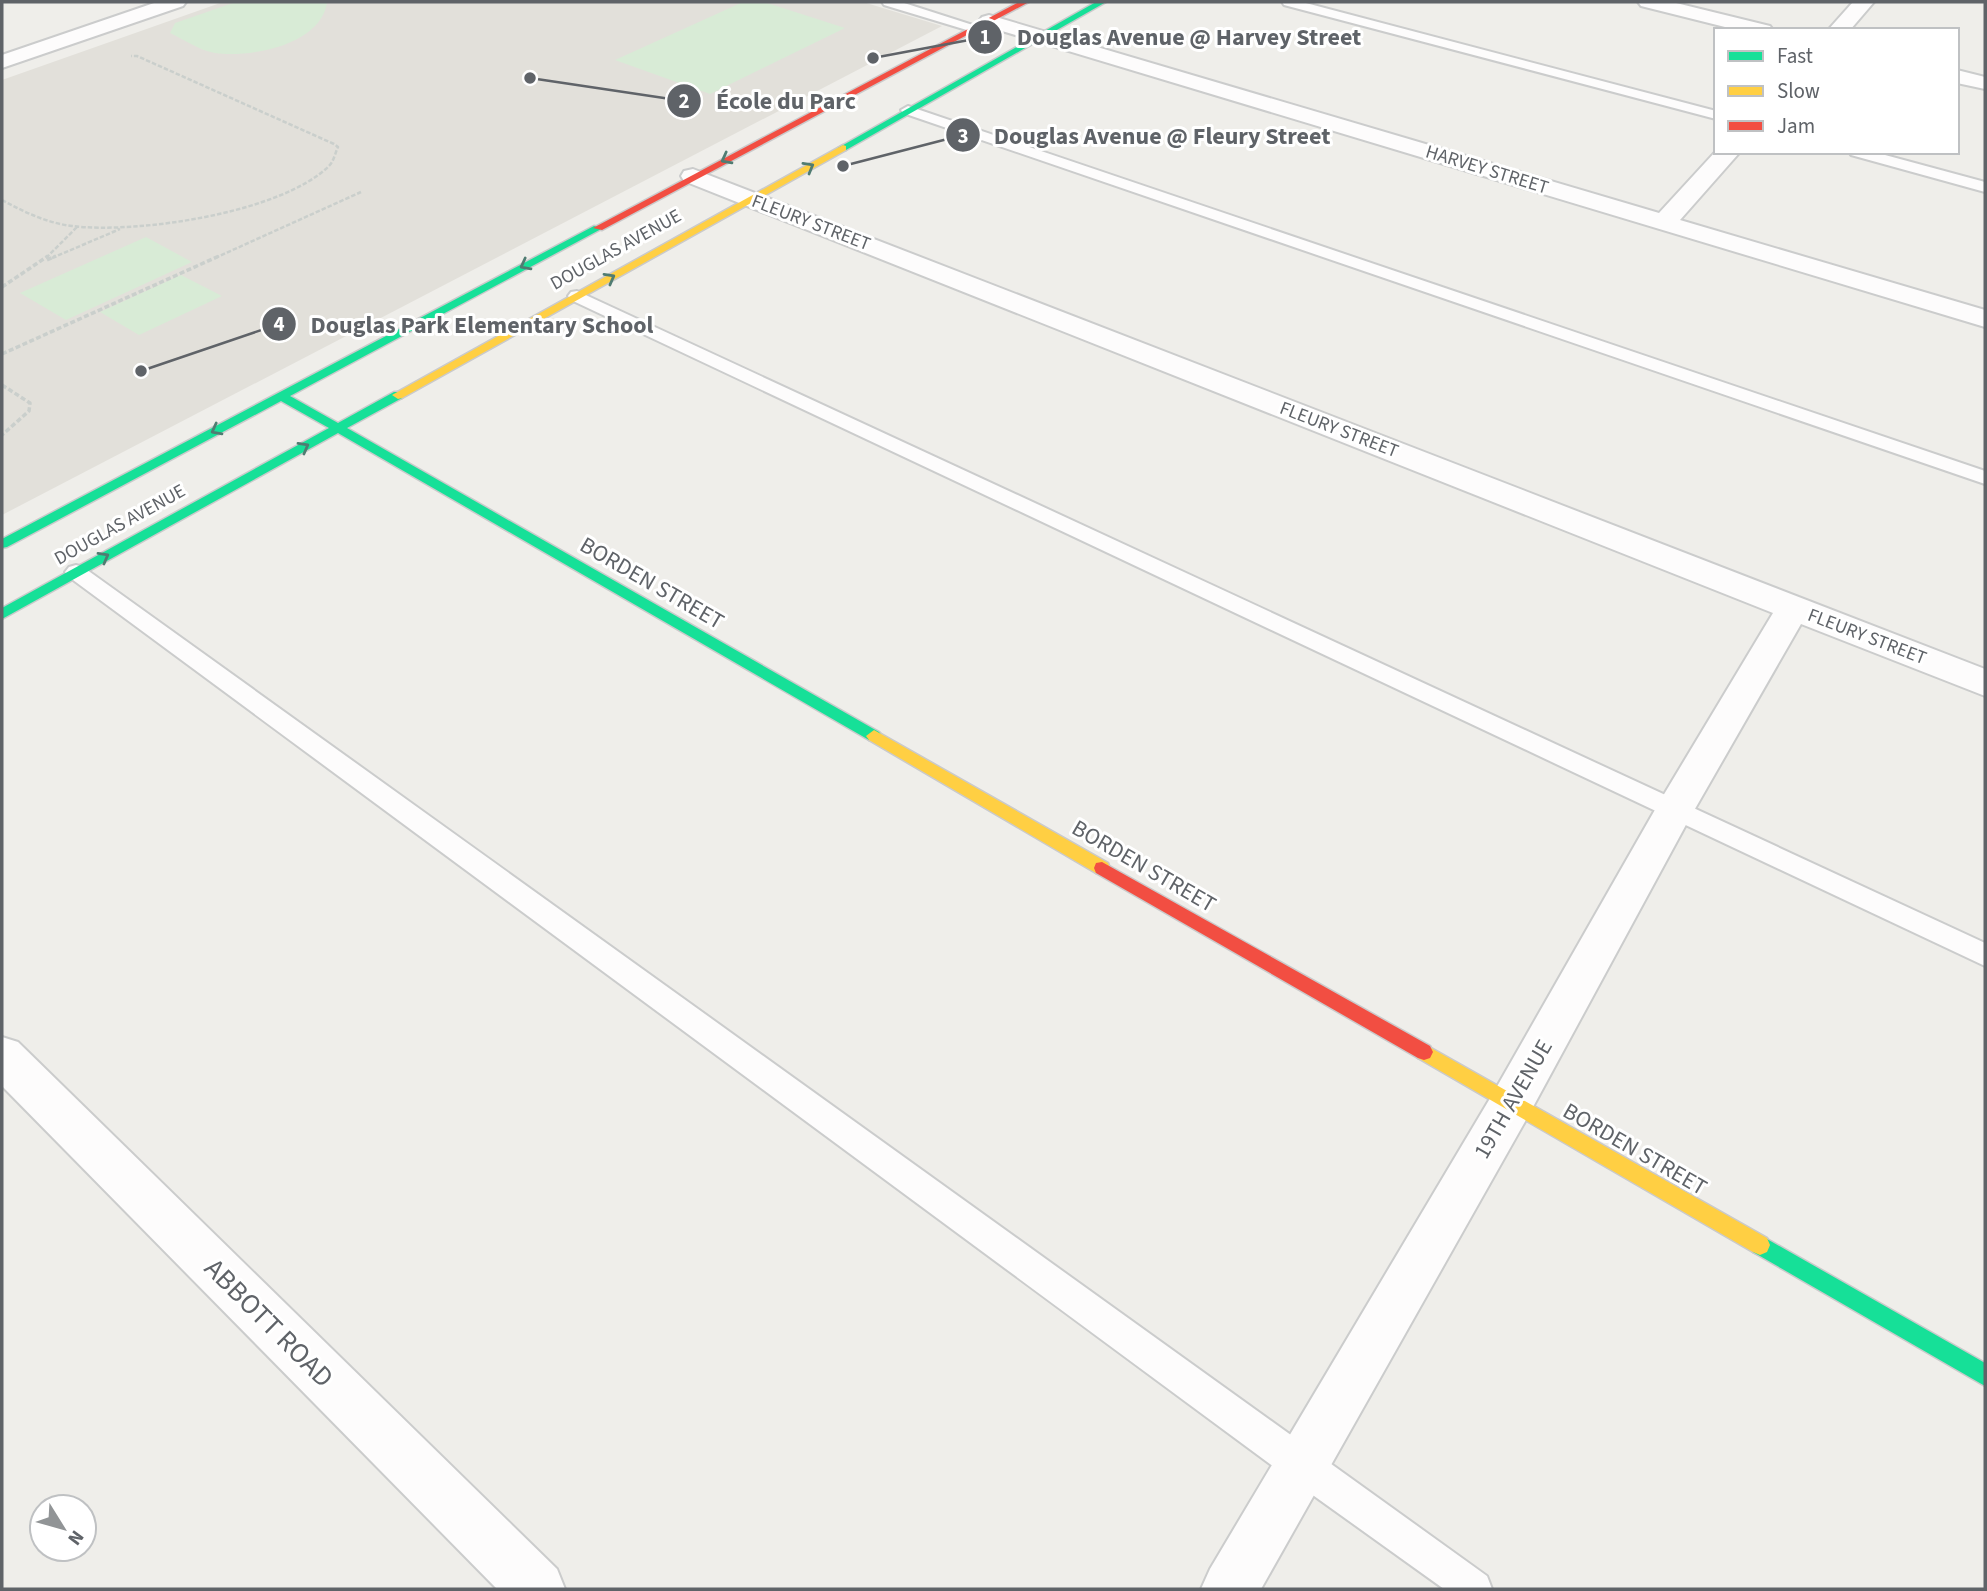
<svg xmlns="http://www.w3.org/2000/svg" width="1987" height="1591" viewBox="0 0 1987 1591" font-family="'Source Sans 3',sans-serif">
  <style>
    .education { fill: #e2e0da }
    .green { fill: #d8ebd6 }
    .lines { fill: none; stroke-linecap: round; stroke-linejoin: round }
    .lane-casing { stroke: #cbcccc; stroke-width: 4 }
    .street-casing { stroke: #cbcccc; stroke-width: 4 }
    .fast-casing { stroke: #cacacb; stroke-width: 3 }
    .slow-casing { stroke: #cacacb; stroke-width: 3 }
    .jam-casing { stroke: #cacacb; stroke-width: 3 }
    .path-far1 { stroke: #cacfcc; stroke-width: 2.5; stroke-dasharray: 4.5 2; stroke-linecap: butt }
    .path { stroke: #cacfcc; stroke-width: 3.5; stroke-dasharray: 5 2.5; stroke-linecap: butt }
    .lane { fill: #fdfcfc; fill-rule: evenodd }
    .street { fill: #fdfcfc; fill-rule: evenodd }
    .fast { fill: #16e098; fill-rule: evenodd }
    .slow { fill: #ffcf43; fill-rule: evenodd }
    .jam { fill: #f24e42; fill-rule: evenodd }
    .oneway { stroke: #507c72 }
    .labels { text-anchor: middle; dominant-baseline: central; stroke-width: 6; stroke-linejoin: round; paint-order: stroke }
    .far-street-label { font-size: 19px; fill: #5f6368; stroke: #fff }
    .street-label { font-size: 23px; fill: #5f6368; stroke: #fff }
    .near-street-label { font-size: 28px; fill: #5f6368; stroke: #fff }
    .leader { fill: none; stroke: #5f6368; stroke-width: 2.5 }
    .callout-dot { fill: #5f6368; stroke: #fff; stroke-width: 2.5 }
    .mark-label { font-size: 21px; text-anchor: middle; font-weight: bold; fill: #fff }
    .callout-label { font-size: 24px; text-anchor: middle; font-weight: bold; fill: #5f6368; stroke: #fff; stroke-width: 6; stroke-linejoin: round; paint-order: stroke }
  </style>
  <rect width="100%" height="100%" fill="#efeeea"/>
  <path class="education" d="M 223,2 L 863,2 L 942,26 L 2,515 L 2,80 Z"/>
  <path class="green" d="M 236,2 L 327,2 L 327,3 C 320,45 251,58 215,53 C 201,51 183,39 170,33 L 175,23 Z
    M 743,2 L 764,2 L 845,28 L 710,94 L 615,60 Z
    M 146,237 L 192,262 L 66,320 L 20,293 Z
    M 181,275 L 222,296 L 139,335 L 100,312 Z"/>
  <g class="lines">
    <defs>
      <path id="lane" d="M 882,2 L 901,2 L 982,28 L 980,31 L 970,31 L 884,5 Z
        M 1282,2 L 1302,2 L 1716,111 L 1716,119 L 1284,5 Z
        M 908,106 L 1985,471 L 1985,484 L 903,113 L 901,110 Z
        M 1849,152 L 1874,152 L 1985,182 L 1985,192 L 1851,155 Z
        M 577,291 L 1985,943 L 1985,966 L 571,300 L 568,296 L 571,292 Z
        M 76,565 L 83,567 L 1487,1576 L 1492,1589 L 1444,1589 L 1289,1478 L 69,577 L 65,572 L 69,567 Z"/>
      <path id="street" d="M 157,2 L 186,2 L 183,6 L 2,68 L 2,55 Z
        M 1638,2 L 1672,2 L 1770,26 L 1773,30 L 1737,30 L 1641,6 Z
        M 1853,2 L 1874,2 L 1850,30 L 1828,30 Z
        M 989,15 L 1659,213 L 1716,151 L 1740,152 L 1680,220 L 1985,310 L 1985,327 L 982,25 L 979,21 L 982,17 Z
        M 1957,70 L 1985,77 L 1985,89 L 1957,83 Z
        M 693,169 L 1985,669 L 1985,696 L 1801,624 L 1688,821 L 1527,1118 L 1261,1589 L 1201,1589 L 1210,1569 L 1495,1090 L 1660,801 L 1773,613 L 684,181 L 681,176 L 684,171 Z
        M 2,1037 L 18,1042 L 557,1569 L 565,1589 L 497,1589 L 2,1086 Z"/>
      <path id="fast" d="M 1096,2 L 1106,2 L 846,150 L 838,148 Z
        M 594,226 L 603,228 L 290,396 L 338,423 L 394,392 L 402,392 L 402,398 L 347,428 L 879,732 L 882,736 L 879,740 L 869,740 L 338,433 L 2,619 L 2,608 L 329,428 L 281,401 L 7,547 L 2,548 L 2,539 Z
        M 1760,1235 L 1985,1363 L 1985,1386 L 1753,1252 L 1750,1245 L 1753,1238 Z"/>
      <path id="slow" d="M 843,145 L 846,146 L 846,150 L 402,398 L 398,399 L 392,395 Z
        M 874,730 L 1108,863 L 1110,868 L 1108,873 L 1096,873 L 869,740 L 866,736 Z
        M 1424,1044 L 1767,1238 L 1770,1245 L 1767,1252 L 1760,1255 L 1753,1252 L 1418,1058 L 1415,1052 L 1418,1046 Z"/>
      <path id="jam" d="M 1019,2 L 1029,2 L 602,230 L 593,228 Z
        M 1102,862 L 1430,1046 L 1433,1052 L 1430,1058 L 1424,1060 L 1418,1058 L 1096,873 L 1094,868 L 1096,863 Z"/>
    </defs>
    <use href="#lane" class="lane-casing"/>
    <use href="#street" class="street-casing"/>
    <use href="#fast" class="fast-casing"/>
    <use href="#slow" class="slow-casing"/>
    <use href="#jam" class="jam-casing"/>
    <path class="path-far1" d="M 2,200 C 24,212 47,223 72,226 C 137,234 281,213 329,166 C 334,161 335,153 338,147 L 334,144 L 137,56 L 131,56
      M 46,258 L 77,227
      M 52,258 L 120,229
      M 215,258 L 361,192"/>
    <path class="path" d="M 47,260 L 56,256
      M 2,287 L 48,256
      M 2,354 L 219,256
      M 2,385 L 30,403 L 29,411 L 2,435"/>
    <use href="#lane" class="lane"/>
    <use href="#street" class="street"/>
    <use href="#fast" class="fast"/>
    <use href="#slow" class="slow"/>
    <use href="#jam" class="jam"/>
  </g>
  <defs><path id="oneway-chevron" d="M-2-3.5L2.5 0L-2 3.5" fill="none" stroke-width="1.6" stroke-linecap="round" stroke-linejoin="round" transform="scale(1.75)"/></defs>
  <g class="oneway">
    <use href="#oneway-chevron" transform="translate(726 159) rotate(152)"/>
    <use href="#oneway-chevron" transform="translate(809 167) rotate(-30)"/>
    <use href="#oneway-chevron" transform="translate(525 265) rotate(152)"/>
    <use href="#oneway-chevron" transform="translate(610 278) rotate(-29)"/>
    <use href="#oneway-chevron" transform="translate(216 430) rotate(152)"/>
    <use href="#oneway-chevron" transform="translate(304 447) rotate(-29)"/>
    <use href="#oneway-chevron" transform="translate(104 557) rotate(-29)"/>
  </g>
  <g class="labels">
    <g class="far-street-label">
      <text transform="translate(1487 170) rotate(17)">HARVEY STREET</text>
      <text transform="translate(811 223) rotate(21)">FLEURY STREET</text>
      <text transform="translate(616 250) rotate(-29)">DOUGLAS AVENUE</text>
      <text transform="translate(1339 430) rotate(21)">FLEURY STREET</text>
      <text transform="translate(120 525) rotate(-29)">DOUGLAS AVENUE</text>
      <text transform="translate(1867 637) rotate(21)">FLEURY STREET</text>
    </g>
    <g class="street-label">
      <text transform="translate(652 583) rotate(30)">BORDEN STREET</text>
      <text transform="translate(1144 866) rotate(30)">BORDEN STREET</text>
      <text transform="translate(1513 1099) rotate(-60)">19TH AVENUE</text>
      <text transform="translate(1635 1149) rotate(30)">BORDEN STREET</text>
    </g>
    <g class="near-street-label">
      <text transform="translate(269 1323) rotate(45)">ABBOTT ROAD</text>
    </g>
  </g>
  <path class="leader" d="M873 58L985 37M530 78L684 101M843 166L963 135M141 371L279 324"/>
  <g class="callout-dot">
    <circle cx="873" cy="58" r="7"/>
    <circle cx="530" cy="78" r="7"/>
    <circle cx="843" cy="166" r="7"/>
    <circle cx="141" cy="371" r="7"/>
    <circle cx="985" cy="37" r="18"/>
    <circle cx="684" cy="101" r="18"/>
    <circle cx="963" cy="135" r="18"/>
    <circle cx="279" cy="324" r="18"/>
  </g>
  <g class="mark-label">
    <text x="985" y="44">1</text>
    <text x="684" y="108">2</text>
    <text x="963" y="143">3</text>
    <text x="279" y="331">4</text>
  </g>
  <g class="callout-label">
    <text x="1189" y="45">Douglas Avenue @ Harvey Street</text>
    <text x="786" y="109">École du Parc</text>
    <text x="1162" y="144">Douglas Avenue @ Fleury Street</text>
    <text x="482" y="333">Douglas Park Elementary School</text>
  </g>
  <rect width="1987" height="1591" fill="none" stroke="#5f6368" stroke-width="7"/>
  <rect x="1714" y="28" width="245" height="126" fill="#ffffff" stroke="#bfc1c3" stroke-width="2"/>
  <rect x="1728" y="51" width="35" height="10" fill="#16e098" stroke="#bfc1c3" stroke-width="2"/>
  <text x="1777" y="63" font-size="21" fill="#5f6368">Fast</text>
  <rect x="1728" y="86" width="35" height="10" fill="#ffcf43" stroke="#bfc1c3" stroke-width="2"/>
  <text x="1777" y="98" font-size="21" fill="#5f6368">Slow</text>
  <rect x="1728" y="121" width="35" height="10" fill="#f24e42" stroke="#bfc1c3" stroke-width="2"/>
  <text x="1777" y="133" font-size="21" fill="#5f6368">Jam</text>
  <g transform="translate(63 1528) rotate(127)"><circle r="33" fill="#ffffff" stroke="#bfc1c3" stroke-width="2"/>
  <path d="M0-5L12 26L0 18L-12 26Z" fill="#919496"/>
  <text y="-10" font-size="19" font-weight="bold" text-anchor="middle" fill="#5f6368">N</text>
  </g>
</svg>
